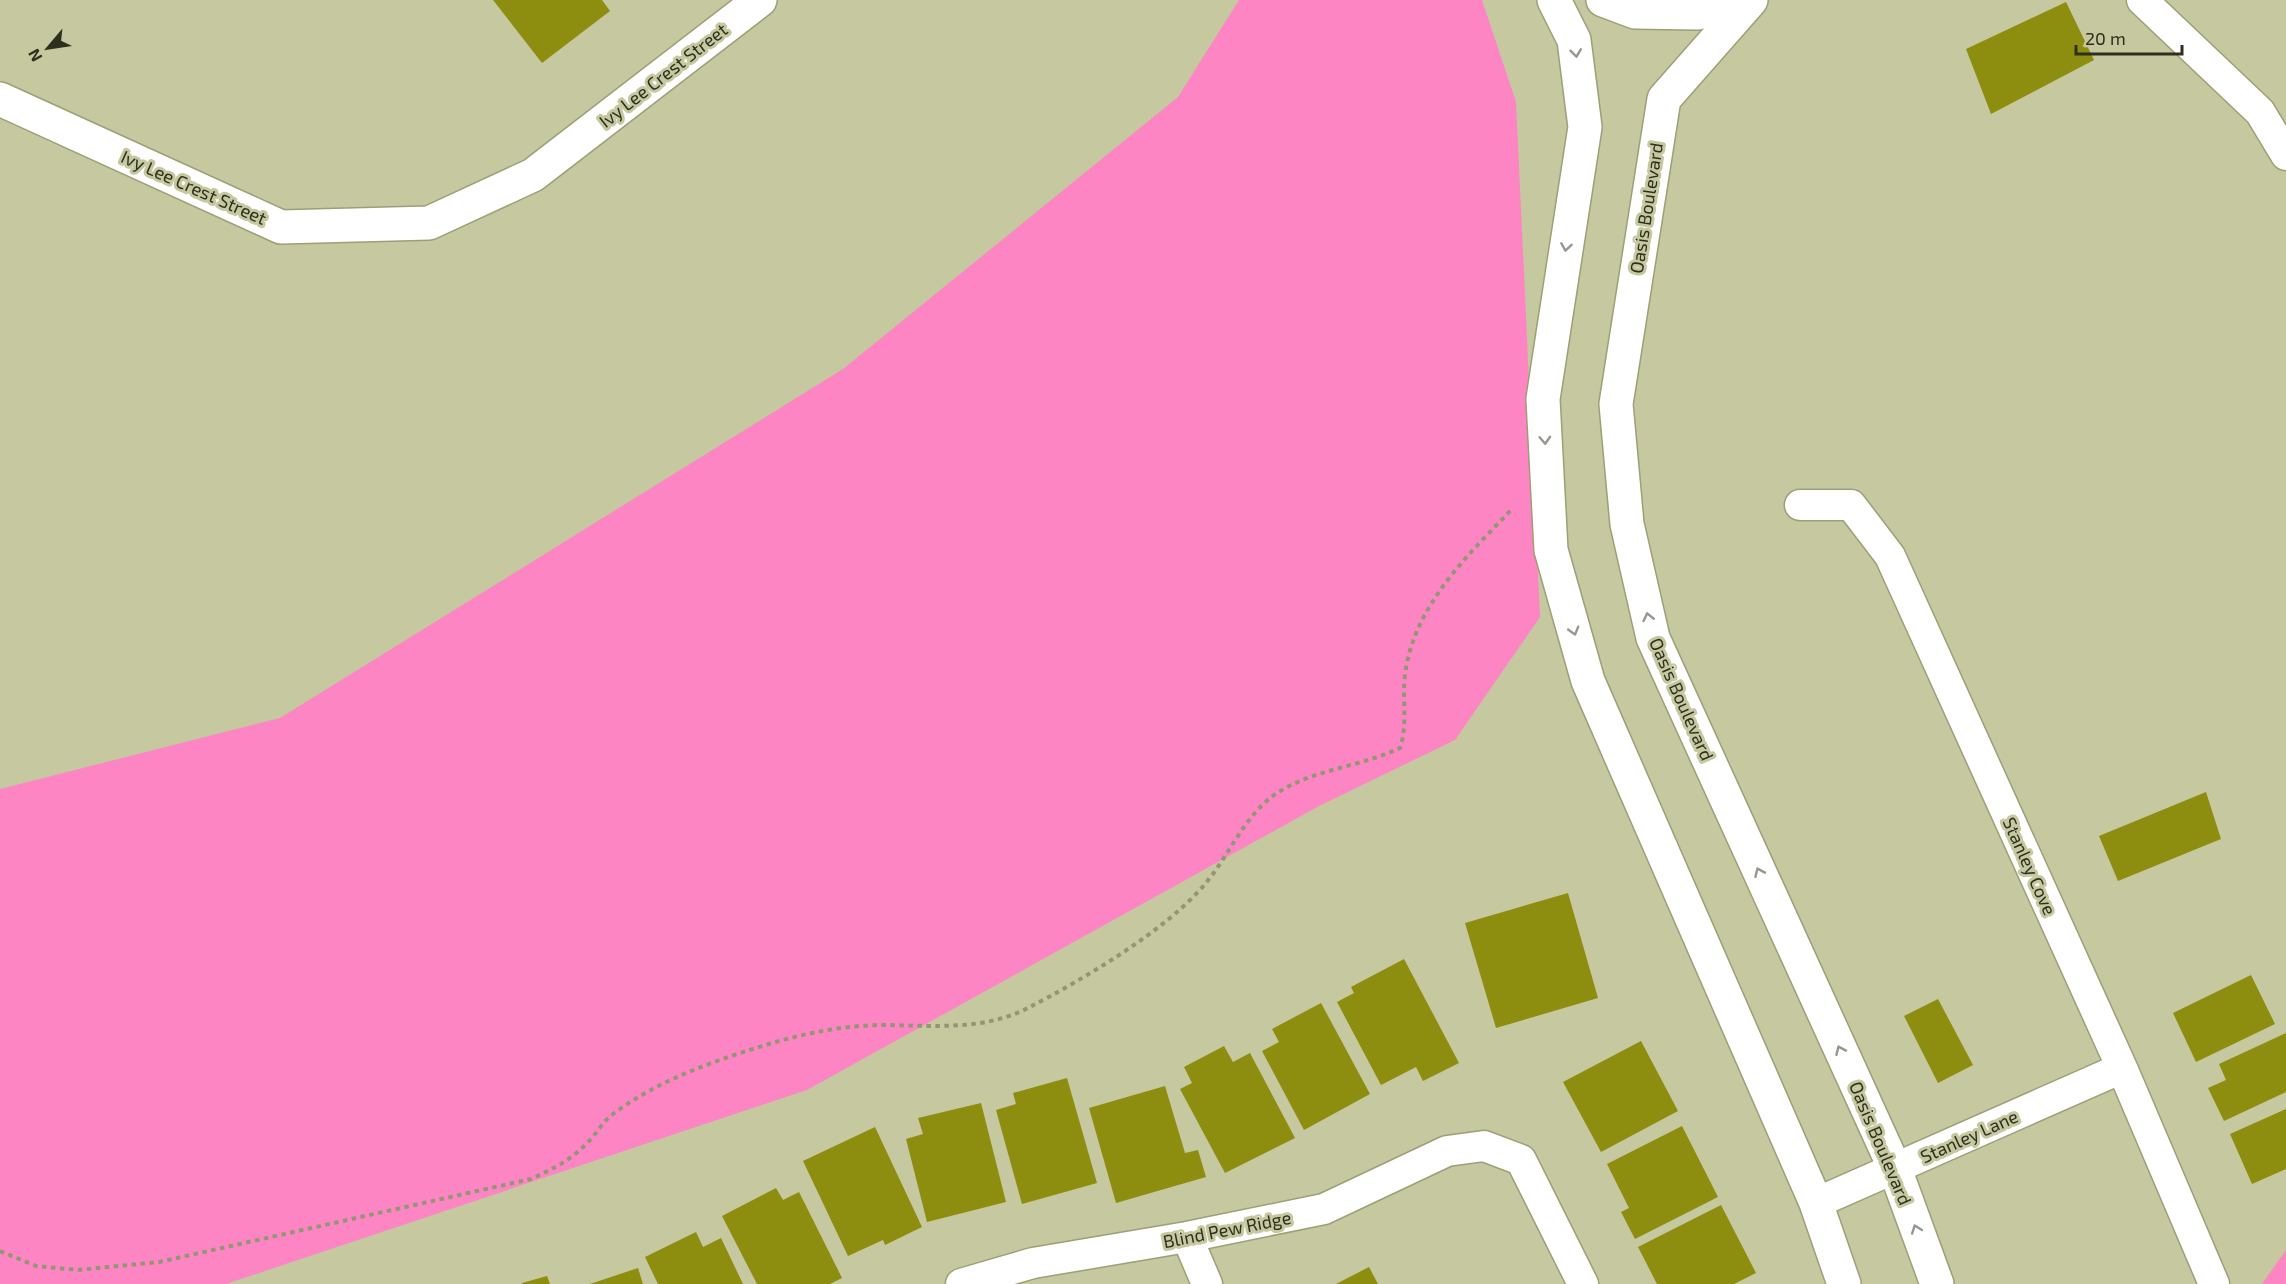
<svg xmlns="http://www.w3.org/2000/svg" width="2286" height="1284" viewBox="0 0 2286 1284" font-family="'Exo 2',sans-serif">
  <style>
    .green { fill: #fe85c3 }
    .building { fill: #8d8d0f }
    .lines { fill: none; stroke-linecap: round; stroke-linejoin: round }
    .street-casing { stroke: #9d9f77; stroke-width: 33 }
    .secondary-casing { stroke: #9d9f77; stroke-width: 36 }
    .path { stroke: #939574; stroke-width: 4; stroke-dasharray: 4.5 4.5; stroke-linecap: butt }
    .street { stroke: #fff; stroke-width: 30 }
    .secondary { stroke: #fff; stroke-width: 33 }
    .oneway { stroke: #96978f }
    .labels { text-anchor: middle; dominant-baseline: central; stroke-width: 6; stroke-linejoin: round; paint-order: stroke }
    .street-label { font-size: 18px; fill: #2e2f1f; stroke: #c6c89f }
  </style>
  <rect width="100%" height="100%" fill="#c6c89f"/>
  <path class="green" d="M 1239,0 L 1482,0 L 1516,102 L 1540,617 L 1455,740 L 1319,806 L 807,1090 L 226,1284 L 0,1284 L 0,789 L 280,718 L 843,369 L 1178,97 Z
    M 2286,1250 L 2286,1284 L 2262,1284 Z"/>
  <path class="building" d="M 493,0 L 602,0 L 610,11 L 542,63 Z
    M 2066,2 L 2094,60 L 1991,114 L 1966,49 Z
    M 2206,792 L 2221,839 L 2118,881 L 2099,836 Z
    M 1568,893 L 1598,998 L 1496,1028 L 1465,923 Z
    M 1404,959 L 1459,1063 L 1423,1081 L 1416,1067 L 1381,1085 L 1337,1002 L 1354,993 L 1351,987 Z
    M 2251,975 L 2275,1024 L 2196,1062 L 2173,1013 Z
    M 1938,999 L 1973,1065 L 1938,1083 L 1904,1016 Z
    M 1321,1003 L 1370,1094 L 1304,1130 L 1262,1051 L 1279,1042 L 1272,1029 Z
    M 2286,1033 L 2286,1092 L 2224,1121 L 2208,1088 L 2226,1080 L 2219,1064 Z
    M 1641,1041 L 1678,1111 L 1601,1152 L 1563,1082 Z
    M 1224,1046 L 1233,1062 L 1250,1053 L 1295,1138 L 1225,1173 L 1180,1089 L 1192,1083 L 1184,1067 Z
    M 1067,1078 L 1097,1183 L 1022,1204 L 996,1110 L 1016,1104 L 1013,1093 Z
    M 1165,1086 L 1185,1153 L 1198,1150 L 1206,1177 L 1116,1203 L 1089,1108 Z
    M 981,1103 L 1006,1202 L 927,1222 L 906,1139 L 923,1134 L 918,1118 Z
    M 2286,1109 L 2286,1169 L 2252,1184 L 2230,1134 Z
    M 1682,1126 L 1718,1197 L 1635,1239 L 1621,1212 L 1629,1208 L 1607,1164 Z
    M 875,1127 L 922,1227 L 885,1245 L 883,1240 L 848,1256 L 803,1161 Z
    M 776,1188 L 783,1200 L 799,1192 L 842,1278 L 830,1284 L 757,1284 L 722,1216 Z
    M 1721,1205 L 1756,1273 L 1734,1284 L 1657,1284 L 1638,1247 Z
    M 696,1232 L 703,1247 L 721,1238 L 743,1284 L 658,1284 L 645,1257 Z
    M 1369,1267 L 1378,1284 L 1336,1284 Z
    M 638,1268 L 643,1284 L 590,1284 Z
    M 547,1276 L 550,1284 L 522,1284 L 522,1283 Z"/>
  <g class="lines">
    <defs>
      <path id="street" d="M 2142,0 L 2260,112 L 2286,155
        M 1800,505 L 1851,505 L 1890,556 L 2122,1068 L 2214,1284
        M 1816,1203 L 2122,1068
        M 1187,1237 L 1207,1284
        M 961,1284 L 1033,1263 L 1187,1237 L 1324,1209 L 1447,1151 L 1484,1146 L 1521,1160 L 1583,1284"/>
      <path id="secondary" d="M 1554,0 L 1574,40 L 1585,127 L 1543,399 L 1551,550 L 1588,681 L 1816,1203 L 1844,1284
        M 1603,0 L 1635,12 L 1698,13 L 1736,0
        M 1751,0 L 1664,99 L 1616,404 L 1627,524 L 1653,638 L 1895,1169 L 1937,1284
        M 0,99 L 281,227 L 429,223 L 533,175 L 760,0"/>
    </defs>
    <use href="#street" class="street-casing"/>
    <use href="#secondary" class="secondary-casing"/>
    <path class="path" d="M 0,1251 L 36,1266 L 78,1270 L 159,1262 L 531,1179 C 552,1169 570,1161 586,1144 C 596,1135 602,1122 613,1114 C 661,1078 722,1058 779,1041 C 812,1032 844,1026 878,1025 C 929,1025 981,1032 1028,1008 C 1082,980 1167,930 1205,884 C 1229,856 1245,814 1277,793 C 1314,769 1360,767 1400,748 C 1408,724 1402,700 1405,675 C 1413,607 1467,556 1512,509"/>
    <use href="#street" class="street"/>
    <use href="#secondary" class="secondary"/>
  </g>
  <defs><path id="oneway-chevron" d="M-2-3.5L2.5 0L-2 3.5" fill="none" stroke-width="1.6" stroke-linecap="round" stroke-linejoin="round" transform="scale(1.5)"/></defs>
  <g class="oneway">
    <use href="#oneway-chevron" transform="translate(1576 53) rotate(83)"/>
    <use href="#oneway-chevron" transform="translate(1566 247) rotate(99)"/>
    <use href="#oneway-chevron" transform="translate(1545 440) rotate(87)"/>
    <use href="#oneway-chevron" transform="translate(1648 617) rotate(-103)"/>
    <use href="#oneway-chevron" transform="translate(1574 631) rotate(74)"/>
    <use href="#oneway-chevron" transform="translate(1759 872) rotate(-114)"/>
    <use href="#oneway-chevron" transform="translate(1840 1050) rotate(-114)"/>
    <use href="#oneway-chevron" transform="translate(1916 1229) rotate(-110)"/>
  </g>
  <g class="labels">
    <g class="street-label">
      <text transform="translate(663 75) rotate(-38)">Ivy Lee Crest Street</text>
      <text transform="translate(194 187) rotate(24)">Ivy Lee Crest Street</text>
      <text transform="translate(1646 208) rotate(-81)">Oasis Boulevard</text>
      <text transform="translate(1682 699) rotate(66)">Oasis Boulevard</text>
      <text transform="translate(2030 866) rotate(66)">Stanley Cove</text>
      <text transform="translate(1969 1136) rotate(-24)">Stanley Lane</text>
      <text transform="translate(1881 1143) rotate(67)">Oasis Boulevard</text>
      <text transform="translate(1227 1229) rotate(-11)">Blind Pew Ridge</text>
    </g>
  </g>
  <g transform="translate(48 48) rotate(241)" stroke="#c6c89f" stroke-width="4.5" paint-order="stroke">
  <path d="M0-4.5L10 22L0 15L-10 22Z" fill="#2e2f1f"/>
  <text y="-9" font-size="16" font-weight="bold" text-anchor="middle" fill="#2e2f1f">N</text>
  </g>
  <path d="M2076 45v9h106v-9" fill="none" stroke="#2e2f1f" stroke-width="3"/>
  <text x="2085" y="45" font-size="18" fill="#2e2f1f" stroke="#c6c89f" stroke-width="4.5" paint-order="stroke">20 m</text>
</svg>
